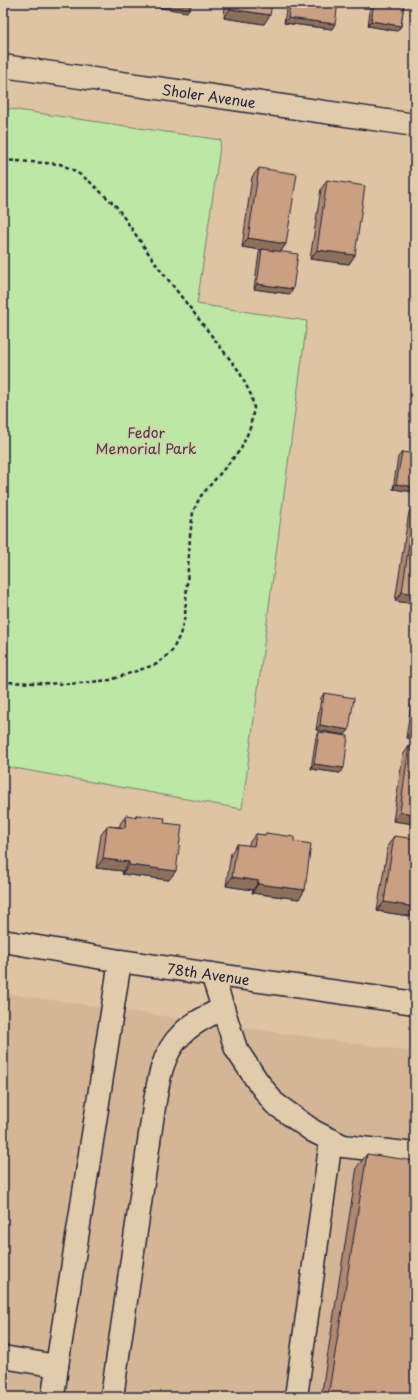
<svg xmlns="http://www.w3.org/2000/svg" width="418" height="1400" viewBox="0 0 418 1400" font-family="'Playpen Sans',sans-serif">
  <style>
    .built { fill: #d4b697 }
    .green { fill: #bde7a4; stroke: #708470 }
    .lines { fill: none; stroke-linecap: round; stroke-linejoin: round }
    .minor-casing { stroke: #22223b; stroke-width: 25 }
    .path { stroke: #22223b; stroke-width: 2.5; stroke-dasharray: 4 3; stroke-linecap: butt }
    .minor { stroke: #e0cbaa; stroke-width: 22 }
    .wall { fill: #ae8970; stroke: #22223b }
    .shaded-wall { fill: #8d6f5b; stroke: #22223b }
    .building { fill: #ca9f82; stroke: #22223b }
    .labels { text-anchor: middle; dominant-baseline: central; stroke-width: 3; stroke-linejoin: round; paint-order: stroke }
    .street-label { font-size: 14px; fill: #22223b; stroke: #e0cbaa }
    .park-label { font-size: 14px; fill: #39404b; stroke: #e0cbaa }
  </style>
  <rect width="100%" height="100%" fill="#dec4a3"/>
  <filter id="ink" filterUnits="userSpaceOnUse"><feTurbulence type="fractalNoise" baseFrequency=".025" numOctaves="2"/><feDisplacementMap in="SourceGraphic" scale="8" xChannelSelector="R" yChannelSelector="G"/><feConvolveMatrix kernelMatrix="1 2 1 2 8 2 1 2 1" color-interpolation-filters="sRGB"/></filter>
  <g filter="url(#ink)">
    <path class="built" d="M 3,993 L 415,1052 L 415,1397 L 3,1397 Z"/>
    <path class="green" d="M 3,108 L 221,140 L 197,304 L 307,321 L 242,809 L 3,766 Z"/>
    <g class="lines">
      <defs>
        <g id="minor">
          <path id="s1" d="M 3,66 L 415,125"/>
          <path id="s2" d="M 3,941 L 120,961 L 415,1003"/>
          <path d="M 212,974 L 236,1049 L 256,1079 L 274,1103 L 313,1131 L 343,1146 L 415,1154"/>
          <path d="M 3,1357 L 57,1366 L 53,1397"/>
          <path d="M 57,1366 L 120,961"/>
          <path d="M 112,1397 L 154,1107 C 158,1082 162,1053 181,1035 C 192,1023 208,1016 223,1008"/>
          <path d="M 296,1397 L 331,1140"/>
        </g>
      </defs>
      <use href="#minor" class="minor-casing"/>
      <path class="path" d="M 3,160 L 60,164 L 75,171 L 89,181 L 116,206 L 156,264 L 239,371 L 251,395 L 254,408 L 250,428 L 241,449 L 200,497 L 193,512 L 190,536 L 185,616 L 180,635 L 172,651 L 157,664 L 110,680 L 70,684 L 3,682"/>
      <use href="#minor" class="minor"/>
    </g>
    <path class="wall" d="M 204,3 L 272,3 L 264,24 L 224,18 L 225,6 Z
      M 287,3 L 338,3 L 332,29 L 284,23 Z
      M 371,3 L 404,3 L 401,26 L 397,31 L 368,26 Z
      M 259,168 L 286,244 L 281,251 L 293,289 L 290,294 L 254,289 L 259,253 L 261,250 L 242,247 L 252,177 Z
      M 327,180 L 355,255 L 349,264 L 310,259 L 321,189 Z
      M 402,452 L 415,492 L 393,489 L 398,457 Z
      M 415,503 L 415,604 L 395,601 L 409,512 Z
      M 415,677 L 415,739 L 406,738 Z
      M 324,693 L 345,735 L 316,730 L 321,698 Z
      M 319,732 L 340,773 L 311,769 L 316,737 Z
      M 409,746 L 415,747 L 415,824 L 393,821 L 403,755 Z
      M 126,815 L 135,817 L 136,815 L 164,823 L 169,880 L 122,874 L 123,871 L 96,868 L 101,835 L 107,826 L 120,827 L 120,824 Z
      M 266,833 L 294,841 L 305,890 L 299,899 L 252,893 L 253,890 L 226,886 L 231,853 L 237,844 L 249,846 L 249,843 L 256,834 L 265,835 Z
      M 394,836 L 415,917 L 377,911 L 388,845 Z
      M 367,1154 L 415,1397 L 321,1397 L 357,1167 Z"/>
    <path class="shaded-wall" d="M 150,3 L 193,3 L 187,12 L 147,6 Z
      M 204,3 L 227,3 L 225,6 Z
      M 230,9 L 270,15 L 264,24 L 224,18 Z
      M 288,18 L 335,24 L 332,29 L 284,23 Z
      M 371,21 L 401,26 L 397,31 L 368,26 Z
      M 248,238 L 286,244 L 280,252 L 262,249 L 261,250 L 242,247 Z
      M 317,250 L 355,255 L 349,264 L 310,259 Z
      M 257,284 L 293,289 L 290,294 L 254,289 Z
      M 396,484 L 415,487 L 415,492 L 393,489 Z
      M 402,592 L 415,594 L 415,604 L 395,601 Z
      M 320,725 L 349,730 L 345,735 L 316,730 Z
      M 412,729 L 415,729 L 415,739 L 406,738 Z
      M 314,764 L 344,768 L 340,773 L 311,769 Z
      M 400,812 L 415,814 L 415,824 L 393,821 Z
      M 103,859 L 129,862 L 123,871 L 96,868 Z
      M 129,865 L 176,871 L 169,880 L 122,874 Z
      M 232,877 L 259,881 L 253,890 L 226,886 Z
      M 258,884 L 305,890 L 299,899 L 252,893 Z
      M 384,902 L 415,907 L 415,917 L 377,911 Z"/>
    <path class="building" d="M 231,3 L 272,3 L 270,15 L 230,9 Z
      M 290,3 L 338,3 L 335,24 L 288,18 Z
      M 374,3 L 404,3 L 401,26 L 371,21 Z
      M 259,168 L 297,174 L 286,244 L 248,238 Z
      M 327,180 L 365,186 L 355,255 L 317,250 Z
      M 262,249 L 298,254 L 293,289 L 257,284 Z
      M 402,452 L 415,454 L 415,487 L 396,484 Z
      M 415,503 L 415,594 L 402,592 Z
      M 324,693 L 354,698 L 349,730 L 320,725 Z
      M 415,711 L 415,729 L 412,729 Z
      M 319,732 L 348,736 L 344,768 L 314,764 Z
      M 409,746 L 415,747 L 415,814 L 400,812 Z
      M 126,815 L 136,817 L 136,815 L 165,818 L 164,823 L 182,825 L 176,871 L 129,865 L 129,862 L 103,859 L 107,826 L 125,828 Z
      M 266,833 L 294,837 L 294,841 L 311,844 L 305,890 L 258,884 L 259,881 L 232,877 L 237,844 L 254,846 L 256,834 L 265,835 Z
      M 394,836 L 415,839 L 415,907 L 384,902 Z
      M 367,1154 L 415,1161 L 415,1397 L 328,1397 Z"/>
  </g>
  <g class="labels">
    <g class="street-label">
      <text stroke="none"><textPath href="#s1" startOffset="208">Sholer Avenue</textPath></text>
      <text stroke="none"><textPath href="#s2" startOffset="208">78th Avenue</textPath></text>
    </g>
    <g class="park-label">
      <text x="146" y="432">Fedor<tspan x="146" dy="16">Memorial Park</tspan></text>
    </g>
  </g>
  <rect width="418" height="1400" fill="none" stroke="#e0cbaa" stroke-width="16"/>
  <rect x="8" y="8" width="402" height="1384" fill="none" stroke="#22223b" stroke-width="1.5" filter="url(#ink)"/>
</svg>
